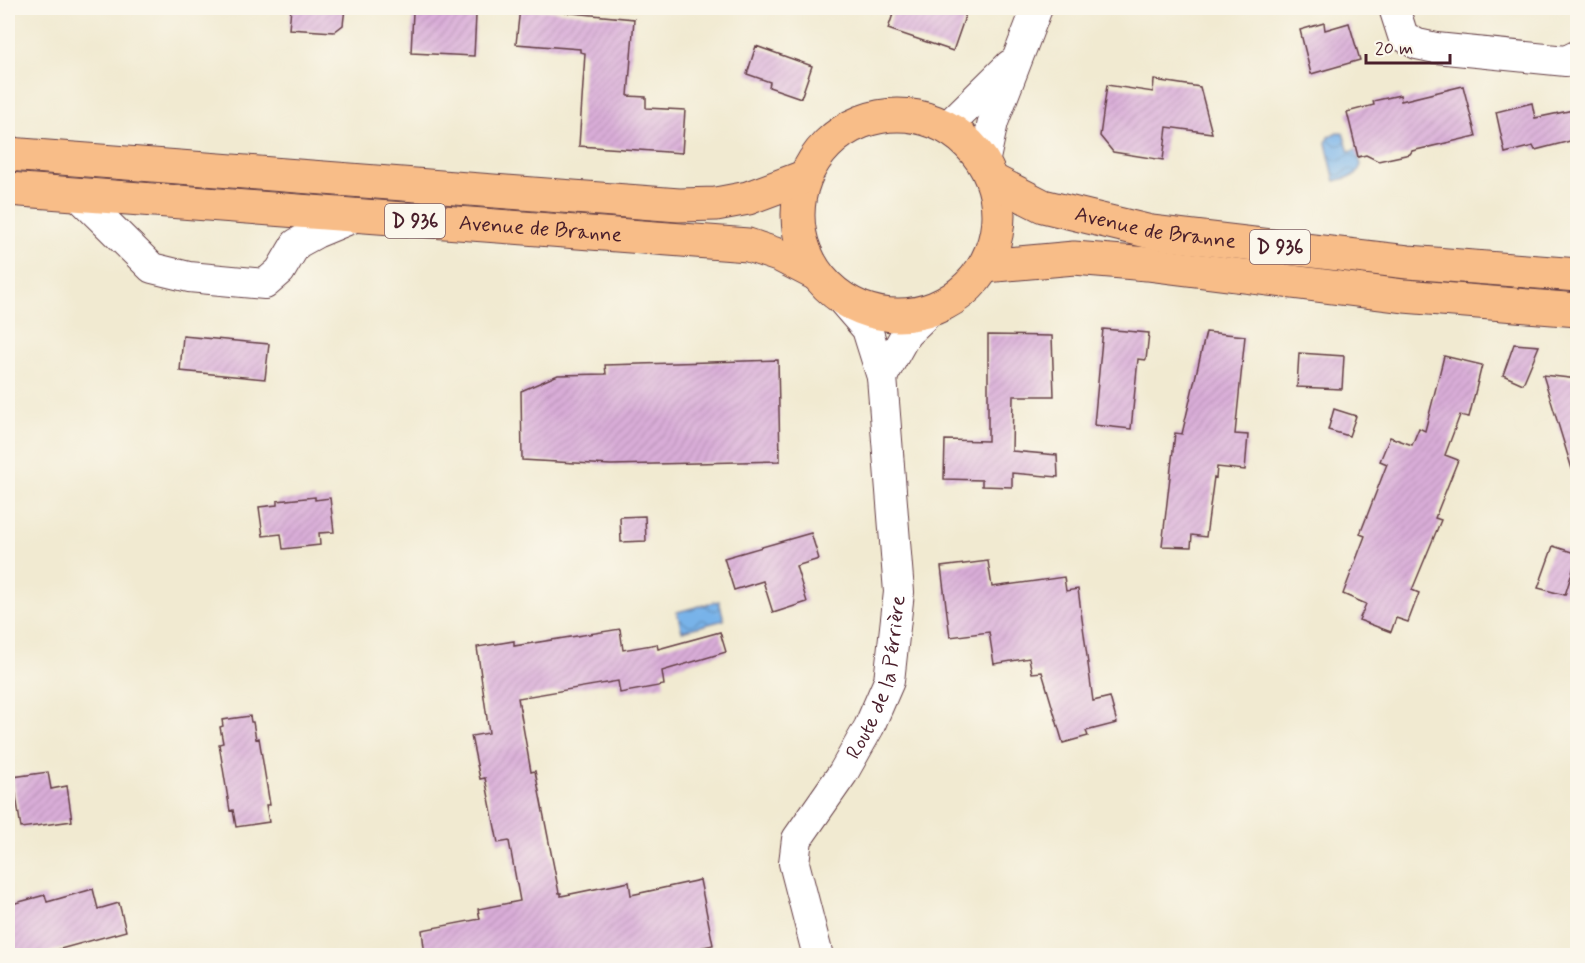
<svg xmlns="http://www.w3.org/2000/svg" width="1585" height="963" viewBox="0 0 1585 963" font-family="Mynerve,sans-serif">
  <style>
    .water { fill: url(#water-waves); stroke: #61698a; stroke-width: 1.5 }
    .building { fill: url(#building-hatch) }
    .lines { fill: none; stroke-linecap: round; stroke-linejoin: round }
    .minor-casing { stroke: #633d44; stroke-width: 32 }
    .major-casing { stroke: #633d44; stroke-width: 35 }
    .minor { stroke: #fff; stroke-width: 30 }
    .major { stroke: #f8bd88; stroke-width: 33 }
    .labels { text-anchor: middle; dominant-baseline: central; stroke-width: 4.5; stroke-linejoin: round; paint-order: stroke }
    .shield { fill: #fbf7ec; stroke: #7f6065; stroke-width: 1.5 }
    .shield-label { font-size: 20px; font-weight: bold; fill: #4a1f2b }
    .street-label { font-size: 21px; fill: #4a1f2b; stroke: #fbf7ec }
  </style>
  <defs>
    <pattern id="water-waves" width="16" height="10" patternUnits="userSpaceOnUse" patternTransform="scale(1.5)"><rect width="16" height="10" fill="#78b3e9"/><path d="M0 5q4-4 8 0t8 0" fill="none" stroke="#6491bd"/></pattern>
    <pattern id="building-hatch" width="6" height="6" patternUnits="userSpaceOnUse" patternTransform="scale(1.5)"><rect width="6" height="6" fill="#d9add8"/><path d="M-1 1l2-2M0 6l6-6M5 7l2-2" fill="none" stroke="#bc94ba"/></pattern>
  </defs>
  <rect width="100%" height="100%" fill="#fbf7ec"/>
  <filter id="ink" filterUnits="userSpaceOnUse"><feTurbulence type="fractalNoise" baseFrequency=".0167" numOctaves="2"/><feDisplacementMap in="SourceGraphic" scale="12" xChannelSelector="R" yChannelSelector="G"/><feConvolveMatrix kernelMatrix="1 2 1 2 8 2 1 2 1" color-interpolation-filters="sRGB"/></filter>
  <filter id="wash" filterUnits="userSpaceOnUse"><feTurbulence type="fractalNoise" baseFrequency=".008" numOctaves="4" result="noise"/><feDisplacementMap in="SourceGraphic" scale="24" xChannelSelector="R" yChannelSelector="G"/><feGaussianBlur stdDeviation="1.35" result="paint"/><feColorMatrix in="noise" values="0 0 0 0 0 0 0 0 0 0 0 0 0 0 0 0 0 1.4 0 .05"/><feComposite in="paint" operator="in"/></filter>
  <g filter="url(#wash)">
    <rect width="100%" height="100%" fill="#f1ead1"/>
    <path class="water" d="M 1337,132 L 1343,133 L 1349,152 L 1357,150 L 1361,165 L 1356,175 L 1335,181 L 1326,143 L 1328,137 Z
      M 719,601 L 724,620 L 682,631 L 677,612 Z"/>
    <g id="blocks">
      <path class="building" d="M 291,8 L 345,8 L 343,25 L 334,32 L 289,29 Z
        M 520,8 L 634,19 L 628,96 L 646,97 L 646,108 L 685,110 L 682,153 L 579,146 L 585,53 L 580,52 L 580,49 L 516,44 Z
        M 895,8 L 968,8 L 953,51 L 888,29 Z
        M 413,12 L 476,15 L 474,56 L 411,53 Z
        M 1324,23 L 1325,30 L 1349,23 L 1360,60 L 1311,74 L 1300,30 Z
        M 756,46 L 812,66 L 801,98 L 769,87 L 770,82 L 747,74 Z
        M 1154,80 L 1200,87 L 1212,133 L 1167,127 L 1163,160 L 1113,152 L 1100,136 L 1107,85 L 1153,92 Z
        M 1463,86 L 1476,136 L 1412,151 L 1410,154 L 1378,161 L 1366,155 L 1358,157 L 1347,112 L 1374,105 L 1373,101 L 1400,95 L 1401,101 Z
        M 1532,103 L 1535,118 L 1578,109 L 1578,139 L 1535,150 L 1533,146 L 1505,153 L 1496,112 Z
        M 1103,329 L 1149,333 L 1146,360 L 1138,359 L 1131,429 L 1094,425 Z
        M 1206,332 L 1245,336 L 1235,434 L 1248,435 L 1245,470 L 1217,467 L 1216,478 L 1214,477 L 1206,537 L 1192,535 L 1191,547 L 1162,546 L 1175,433 L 1182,434 Z
        M 988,335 L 1052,336 L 1054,396 L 1013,396 L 1012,451 L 1057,455 L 1058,477 L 1012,473 L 1012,487 L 982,486 L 982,480 L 944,479 L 945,440 L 988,441 Z
        M 183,336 L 269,344 L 265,379 L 180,371 Z
        M 1514,344 L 1539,346 L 1523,384 L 1503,375 Z
        M 1299,353 L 1344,356 L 1342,389 L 1297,387 Z
        M 1444,356 L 1482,365 L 1469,417 L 1460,415 L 1445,455 L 1458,460 L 1435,518 L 1441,520 L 1412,590 L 1419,593 L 1408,622 L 1396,618 L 1391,632 L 1359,620 L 1366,604 L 1343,594 L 1365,536 L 1360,534 L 1387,464 L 1380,461 L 1390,437 L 1412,445 L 1419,428 L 1425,431 Z
        M 778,360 L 780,461 L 611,465 L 522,460 L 521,391 L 558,375 L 606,374 L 605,365 Z
        M 1543,375 L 1578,379 L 1578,469 L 1572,469 Z
        M 1334,409 L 1356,416 L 1349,436 L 1328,430 Z
        M 315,497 L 315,500 L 330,498 L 334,532 L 319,533 L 320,545 L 283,549 L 281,534 L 263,536 L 259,507 L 277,505 L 277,501 Z
        M 645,516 L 646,541 L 621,542 L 620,517 Z
        M 811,533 L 819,559 L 796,566 L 807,602 L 773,613 L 763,581 L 734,590 L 724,558 Z
        M 1553,546 L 1578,554 L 1565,595 L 1538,588 Z
        M 988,561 L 992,587 L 1064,577 L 1066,591 L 1078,589 L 1093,701 L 1110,697 L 1117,723 L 1086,731 L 1088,736 L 1063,743 L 1042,672 L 1032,673 L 1029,658 L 994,664 L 989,632 L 950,637 L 941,567 Z
        M 620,629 L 623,650 L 657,644 L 658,649 L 720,632 L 726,652 L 662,671 L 664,685 L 620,693 L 618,681 L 518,698 L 531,772 L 535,771 L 559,893 L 561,893 L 561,896 L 629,882 L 631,895 L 700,880 L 713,945 L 664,956 L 425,956 L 422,930 L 480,919 L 478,909 L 520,901 L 509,841 L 498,843 L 485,778 L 480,779 L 471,736 L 489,733 L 477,647 L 514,641 L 514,646 Z
        M 250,716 L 251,722 L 253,722 L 256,739 L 259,738 L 270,805 L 266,805 L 269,822 L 236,827 L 233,810 L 230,811 L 219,744 L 223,743 L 220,727 L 223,726 L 222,720 Z
        M 48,772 L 51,789 L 67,786 L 72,821 L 21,828 L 13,777 Z
        M 93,889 L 98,909 L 119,903 L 126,931 L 35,956 L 8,956 L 8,905 L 45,895 L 47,902 Z"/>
    </g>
  </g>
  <g filter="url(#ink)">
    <use href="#blocks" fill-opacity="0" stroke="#633d44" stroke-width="1.5"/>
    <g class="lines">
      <defs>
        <g id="minor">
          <path d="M 1394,8 L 1403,36 L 1417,44 L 1436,48 L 1566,61 L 1578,55"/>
          <path d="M 947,127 L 1010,65"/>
          <path d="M 984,163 L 993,122 L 1037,8"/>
          <path d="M 78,195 L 152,268 L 189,277 L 265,284 L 280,271 L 296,244 L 316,233 L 357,216"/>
          <path d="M 882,377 L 906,334 L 931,310"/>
          <path id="s1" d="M 818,956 L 794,863 L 797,839 L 843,773 L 869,727 L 889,681 L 899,592 L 882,377 L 867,329 L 840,298"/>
        </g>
        <g id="major">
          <circle cx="898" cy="215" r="100"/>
          <path d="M 8,154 L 679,205 L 716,204 L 748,198 L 804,177"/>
          <path id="s2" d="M 992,180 L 1043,206 L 1151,232 L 1408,262 L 1578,275"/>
          <path id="s3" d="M 8,189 L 748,245 L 781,256 L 816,274"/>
          <path d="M 985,266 L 1074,258 L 1147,264 L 1404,296 L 1578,310"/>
        </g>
      </defs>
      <use href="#minor" class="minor-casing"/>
      <use href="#major" class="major-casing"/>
      <use href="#minor" class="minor"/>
      <use href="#major" class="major"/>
    </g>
  </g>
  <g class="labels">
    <g class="shield">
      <rect x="385" y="204" width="60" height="34" rx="4.5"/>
      <rect x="1250" y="230" width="60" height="34" rx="4.5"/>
    </g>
    <g class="shield-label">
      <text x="415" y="221">D 936</text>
      <text x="1280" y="247">D 936</text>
    </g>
    <g class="street-label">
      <text stroke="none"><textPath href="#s2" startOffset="172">Avenue de Branne</textPath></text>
      <text stroke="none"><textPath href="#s3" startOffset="534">Avenue de Branne</textPath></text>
      <text stroke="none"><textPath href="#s1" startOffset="304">Route de la Pérrière</textPath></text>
    </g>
  </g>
  <rect width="1585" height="963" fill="none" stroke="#fbf7ec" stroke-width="30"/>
  <path d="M1366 54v9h84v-9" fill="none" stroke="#4a1f2b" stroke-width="3"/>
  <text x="1375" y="54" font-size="18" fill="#4a1f2b" stroke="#fbf7ec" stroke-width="4.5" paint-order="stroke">20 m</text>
</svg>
